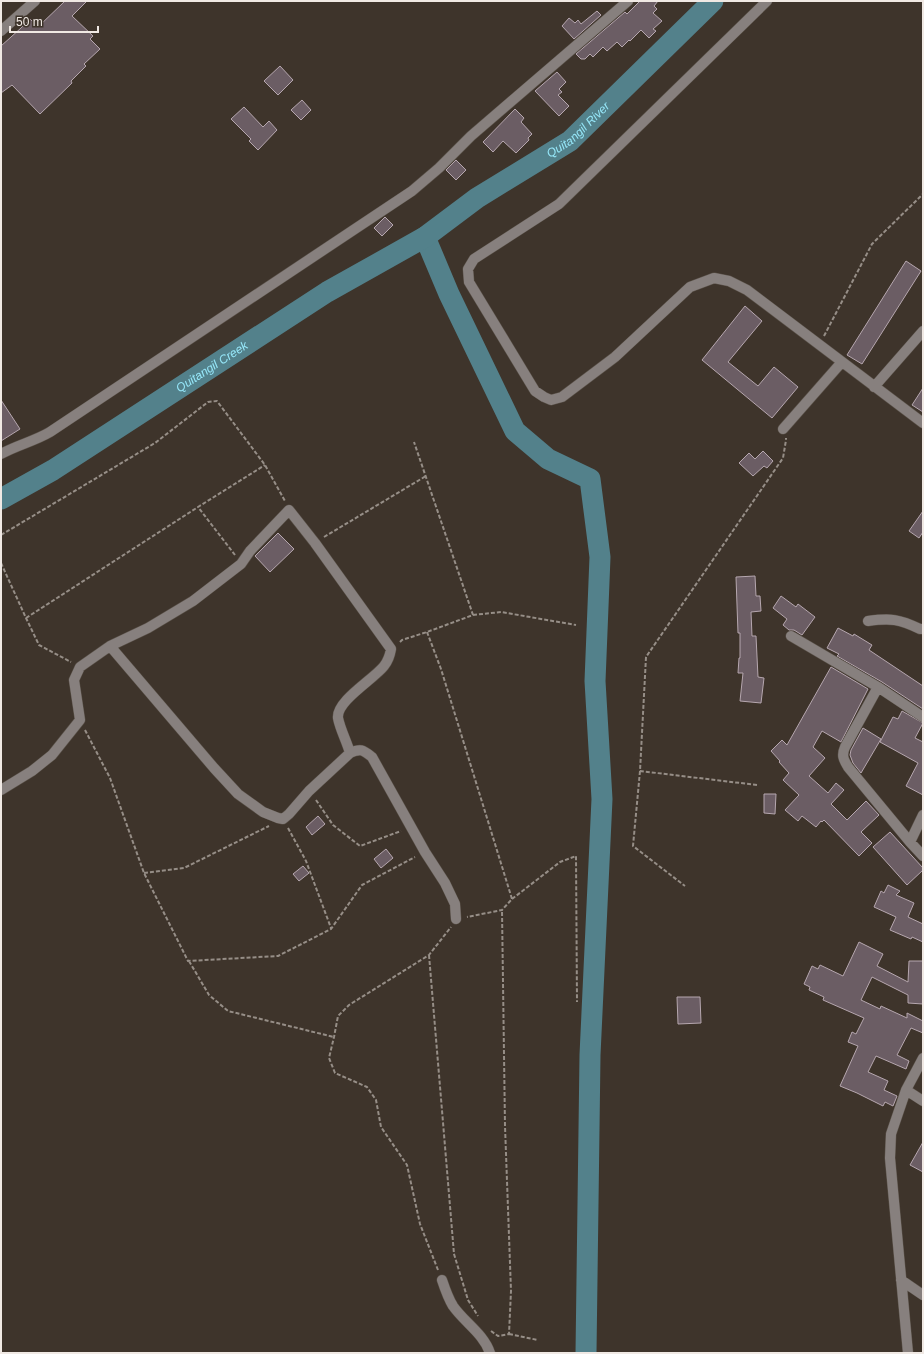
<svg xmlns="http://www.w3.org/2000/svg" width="924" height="1354" viewBox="0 0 924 1354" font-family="Helvetica,sans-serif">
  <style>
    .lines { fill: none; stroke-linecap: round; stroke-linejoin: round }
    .river { stroke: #53818b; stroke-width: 21 }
    .building { fill: #6b5d64; stroke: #b6a7af }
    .minor-casing { stroke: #5a5149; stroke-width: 11 }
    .path { stroke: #968e87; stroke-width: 2; stroke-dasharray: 4 2; stroke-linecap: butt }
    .minor { stroke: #87807e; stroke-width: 10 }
    .labels { text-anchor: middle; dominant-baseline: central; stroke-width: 3; stroke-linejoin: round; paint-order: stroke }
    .water-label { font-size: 12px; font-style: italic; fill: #96e7f9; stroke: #3e342b }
  </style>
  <rect width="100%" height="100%" fill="#3e342b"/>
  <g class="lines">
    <g class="river">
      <path d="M 425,237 L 449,294 L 515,431 L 548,459 L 590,479 L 600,557 L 595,681 L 602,799 L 590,1055 L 586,1353"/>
      <path id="s1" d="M 1,499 L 53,470 L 327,292 L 425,237 L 477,198 L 570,141 L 713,1"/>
    </g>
  </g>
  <path class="building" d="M 65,1 L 87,1 L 72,16 L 93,36 L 90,39 L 100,49 L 84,64 L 86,66 L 71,81 L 72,83 L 40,114 L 12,85 L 1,93 L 1,46 L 21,28 L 30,19 L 38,27 Z
    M 640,1 L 658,1 L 654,6 L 657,9 L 653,13 L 662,21 L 653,29 L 656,31 L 649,38 L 641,30 L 630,41 L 629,40 L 622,47 L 617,42 L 607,51 L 603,47 L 593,57 L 590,54 L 585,59 L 581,59 L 576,54 L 625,12 L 627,14 Z
    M 597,11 L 601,15 L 574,39 L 562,26 L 569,18 L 575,23 L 578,20 L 581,24 Z
    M 280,66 L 293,80 L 278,95 L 264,81 Z
    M 557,72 L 566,82 L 559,89 L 562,92 L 558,95 L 569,106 L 559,116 L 535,91 Z
    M 302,100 L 311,110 L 301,120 L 291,110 Z
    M 244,107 L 263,127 L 269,121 L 277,130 L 258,150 L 249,141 L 251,139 L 231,119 Z
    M 515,109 L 524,118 L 521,122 L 532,134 L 528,138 L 529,140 L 516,153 L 503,141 L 493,152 L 483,142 Z
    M 456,160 L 466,170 L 456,180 L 446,170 Z
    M 385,217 L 393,225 L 382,236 L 374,228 Z
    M 906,261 L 921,271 L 862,364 L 847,355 Z
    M 745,306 L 762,321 L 728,362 L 758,386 L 774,367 L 798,387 L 772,418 L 702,360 Z
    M 923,388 L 923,412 L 912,405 Z
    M 1,400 L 20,429 L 1,441 Z
    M 763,451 L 773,461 L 767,468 L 764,466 L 753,476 L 739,463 L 749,453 L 755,459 Z
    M 923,511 L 923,532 L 919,538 L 909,531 Z
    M 278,533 L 294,549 L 270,572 L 255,556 Z
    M 755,576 L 756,596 L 760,596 L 761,611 L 751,612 L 752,636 L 756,636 L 758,677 L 764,678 L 761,703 L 740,701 L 743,673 L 738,673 L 739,658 L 740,658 L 740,633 L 738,633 L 736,577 Z
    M 781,596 L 796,607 L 798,604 L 815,617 L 802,635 L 794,630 L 789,630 L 783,625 L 787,619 L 773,608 Z
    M 838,628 L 853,636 L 854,634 L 872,645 L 869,650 L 923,686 L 923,709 L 882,682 L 837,656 L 839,654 L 827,648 Z
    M 831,667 L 868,689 L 841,742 L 822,731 L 813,747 L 825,758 L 809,776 L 828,793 L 836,783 L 844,790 L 831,804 L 847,820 L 866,801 L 879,815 L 861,832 L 872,843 L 859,856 L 824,820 L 822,822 L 821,821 L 816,827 L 802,816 L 798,821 L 785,810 L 799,795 L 783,780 L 789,773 L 779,762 L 780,761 L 771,751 L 782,740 L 787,745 Z
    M 902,711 L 923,723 L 915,738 L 923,742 L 923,795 L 906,786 L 918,763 L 880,742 L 893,717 L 898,719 Z
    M 863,728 L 881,739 L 861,773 L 853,763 L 850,755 L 851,750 Z
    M 764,794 L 776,794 L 775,814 L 764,813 Z
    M 318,816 L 325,824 L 312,835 L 306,827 Z
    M 890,832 L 923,868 L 923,870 L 907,885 L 873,847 Z
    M 386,849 L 393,858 L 381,868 L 374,859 Z
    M 303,866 L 309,873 L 299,881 L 293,874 Z
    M 888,885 L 900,891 L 896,895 L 914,903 L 908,917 L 923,924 L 923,942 L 912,937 L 911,939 L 890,930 L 896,917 L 874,907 L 881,891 L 884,893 Z
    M 859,942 L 883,954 L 877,966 L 908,982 L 909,961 L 923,961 L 923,1004 L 908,1003 L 908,995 L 872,977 L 861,1000 L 880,1009 L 881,1006 L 907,1018 L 907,1013 L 923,1021 L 923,1033 L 911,1028 L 897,1055 L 909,1061 L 906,1069 L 876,1056 L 868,1072 L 888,1081 L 884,1090 L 897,1096 L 893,1106 L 885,1102 L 883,1106 L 857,1093 L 840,1086 L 858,1046 L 848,1042 L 852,1032 L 856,1034 L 864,1018 L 823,1000 L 824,997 L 809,990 L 810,987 L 804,984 L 812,966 L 818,969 L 820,965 L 843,976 Z
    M 677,997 L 700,997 L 701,1023 L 678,1024 Z
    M 923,1142 L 923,1172 L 910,1165 Z"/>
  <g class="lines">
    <defs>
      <path id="minor" d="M 767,1 L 559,204 L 474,259 L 468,269 L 469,282 L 535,391 L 544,397 L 551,400 L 562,397 L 615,357 L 690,287 L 714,278 L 729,281 L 747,290 L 923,423
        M 1,31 L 35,1
        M 874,387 L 923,331
        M 783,429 L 841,363
        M 1,454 C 17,445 35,441 50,432 L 412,191 L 439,168 L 471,136 L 628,1
        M 868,621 C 891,618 899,619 920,629 L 923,629
        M 791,636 L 878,687 L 923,717
        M 110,646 L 214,768 L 238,794 L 263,812 L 278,818 L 283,819 L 289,814 L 309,791 L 350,753 C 361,748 363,750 372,757 L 425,852 L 445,883 L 455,904 L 456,919
        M 878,687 L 845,747 C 841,756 844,760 848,767 L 910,842 L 923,856
        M 1,790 L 32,771 L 52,755 L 80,720 L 74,680 L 80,667 L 110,646 L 148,628 L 193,601 L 241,564 L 250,551 L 289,510 L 315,543 L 391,649 C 390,655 388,661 384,666 C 374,679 336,701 338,718 C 340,729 347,742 350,753
        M 910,842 L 923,815
        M 906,1090 L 923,1101
        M 442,1280 C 445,1289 448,1298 453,1306 C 464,1322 484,1334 490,1353
        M 901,1280 L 923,1295
        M 908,1353 L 890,1158 L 891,1134 L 906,1090 L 923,1058"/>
    </defs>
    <use href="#minor" class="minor-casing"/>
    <path class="path" d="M 824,336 L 872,244 L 923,194
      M 1,535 L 155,443 L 208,402 L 217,401 L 265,465 L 285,501
      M 324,537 L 426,476
      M 235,555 L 198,507 L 265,465
      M 1,563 L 26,618 L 39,645 L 71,662
      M 473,615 L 501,612 L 576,625
      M 26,618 L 198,507
      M 427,632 L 441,669 L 512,899 L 502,910 L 467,917
      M 400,642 L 402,640 L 427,632 L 473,615 L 414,442
      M 85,730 L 110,778 L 144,873 L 188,961 L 278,956 L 331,929 L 362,885 L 415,857
      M 640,771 L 633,846 L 685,886
      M 757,785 L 640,771 L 646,657 L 783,458 L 786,440 L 786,438
      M 316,800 L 333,825 L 360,846 L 401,831
      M 288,828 L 306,861 L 331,928
      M 144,873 L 184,868 L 269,826
      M 512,899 L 560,862 L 576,856 L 577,1002
      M 429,955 L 454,1254 L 468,1300 L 478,1316
      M 189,961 L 209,995 L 228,1011 L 334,1037
      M 438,1270 L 420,1224 L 407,1165 L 381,1127 L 376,1100 L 367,1087 L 335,1073 L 329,1058 L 334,1037 L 338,1016 L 349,1005 L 429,955 L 451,927
      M 491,1331 L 498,1336 L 509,1334 L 511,1291 L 505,1126 L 502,910
      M 509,1334 L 538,1340"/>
    <use href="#minor" class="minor"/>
  </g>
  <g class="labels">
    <g class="water-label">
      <text stroke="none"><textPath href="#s1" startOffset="686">Quitangil River</textPath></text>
      <text stroke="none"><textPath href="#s1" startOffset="249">Quitangil Creek</textPath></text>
    </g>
  </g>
  <rect width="924" height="1354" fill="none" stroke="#f0e9e4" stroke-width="4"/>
  <path d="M10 26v6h88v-6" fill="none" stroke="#f0e9e4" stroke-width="2"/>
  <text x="16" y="26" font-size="12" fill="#f0e9e4" stroke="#3e342b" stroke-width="3" paint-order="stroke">50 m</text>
</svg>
